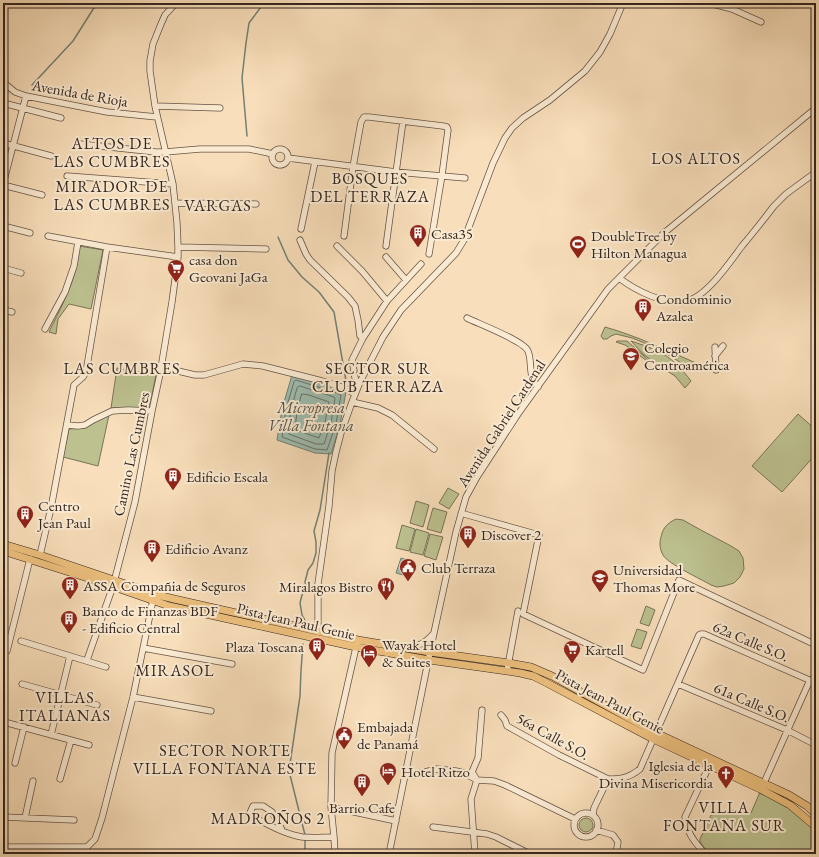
<svg xmlns="http://www.w3.org/2000/svg" width="819" height="857" viewBox="0 0 819 857" font-family="'EB Garamond',serif">
  <style>
    .green { fill: #bdc190; stroke: #797458 }
    .water { fill: #9dbcaf; stroke: #738075 }
    .lines { fill: none; stroke-linecap: round; stroke-linejoin: round }
    .shore { stroke: #697167; stroke-width: 1 }
    .stream { stroke: #738075; stroke-width: 1.5 }
    .minor-casing { stroke: #665446; stroke-width: 7 }
    .major-casing { stroke: #35261f; stroke-width: 8 }
    .minor { stroke: #faead2; stroke-width: 5.5 }
    .major { stroke: #ecbf7d; stroke-width: 7 }
    .labels { text-anchor: middle; dominant-baseline: central; stroke-width: 4; stroke-linejoin: round; paint-order: stroke }
    .street-label { font-size: 15px; fill: #35261f; stroke: #faead2 }
    .poi-label { font-size: 15px; fill: #35261f; stroke: #faead2; text-anchor: start }
    .neighbourhood-label { font-size: 16px; letter-spacing: 1px; fill: #35261f; stroke: #faead2 }
    .water-label { font-size: 16px; font-style: italic; fill: #54534a; stroke: #faead2 }
  </style>
  <rect width="100%" height="100%" fill="#f8deba"/>
  <filter id="stains"><feTurbulence type="fractalNoise" baseFrequency=".005" numOctaves="4"/><feColorMatrix values="0 0 0 0 .2 0 0 0 0 .09 0 0 0 0 .02 0 0 0 .5 -.17"/></filter>
  <radialGradient id="worn" r=".72"><stop offset=".6" stop-color="#630" stop-opacity="0"/><stop offset="1" stop-color="#630" stop-opacity=".3"/></radialGradient>
  <path class="green" d="M 79,246 L 103,250 L 91,309 L 69,304 L 58,319 L 56,334 L 49,332 C 59,311 71,290 76,268 C 78,261 78,253 79,246 Z
    M 605,327 C 637,336 666,350 696,363 L 704,368 L 690,368 L 686,366 L 659,349 L 632,338 L 616,334 L 611,336 L 607,339 L 603,339 L 601,336 Z
    M 617,341 L 627,341 L 653,364 C 642,359 635,351 625,345 C 622,344 619,343 616,342 Z
    M 631,341 C 640,344 649,347 658,351 C 672,358 682,369 691,381 L 685,388 L 675,376 L 656,364 L 643,354 Z
    M 117,368 L 156,375 L 149,409 L 111,408 Z
    M 798,414 L 816,430 L 816,454 L 782,492 L 752,466 Z
    M 109,415 L 98,466 L 63,457 L 69,429 L 85,428 L 98,420 Z
    M 448,488 L 459,494 L 449,509 L 439,503 Z
    M 416,501 L 429,505 L 423,527 L 410,523 Z
    M 433,508 L 447,512 L 441,533 L 427,529 Z
    M 676,519 L 683,520 L 699,529 L 731,546 L 739,551 L 743,558 L 744,569 L 740,577 L 734,583 L 724,586 L 717,587 L 711,585 C 701,579 668,564 663,555 C 660,550 659,543 661,537 C 663,527 668,523 676,519 Z
    M 402,525 L 415,529 L 409,551 L 396,548 Z
    M 416,529 L 429,533 L 423,555 L 410,552 Z
    M 430,534 L 443,537 L 436,560 L 424,556 Z
    M 646,606 L 655,610 L 649,626 L 640,623 Z
    M 637,629 L 647,632 L 641,649 L 631,646 Z
    M 760,792 L 789,806 L 816,828 L 816,854 L 709,854 L 700,842 L 700,839 L 711,815 L 731,810 L 751,813 Z
    M579 825a7 7 0 1 1 14 0a7 7 0 1 1-14 0Z"/>
  <path class="water" d="M 292,375 C 310,380 329,384 346,392 L 340,425 L 331,454 L 315,453 L 277,440 L 282,409 Z
    M 401,558 L 414,562 L 410,577 L 396,573 Z"/>
  <g class="lines">
    <path class="shore" d="M 296,380 L 337,393 L 341,395 L 336,424 L 327,450 L 315,449 L 282,437 L 286,409 L 294,382 Z
      M 300,386 L 334,397 L 335,398 L 331,423 L 324,444 L 316,444 L 289,434 L 288,433 L 291,410 L 297,388 Z
      M 302,394 L 309,395 L 329,402 L 325,422 L 319,438 L 296,430 L 295,429 L 297,412 Z"/>
    <path class="stream" d="M 32,85 L 73,41 L 97,3
      M 247,136 L 242,78 L 246,43 L 249,23 L 264,3
      M 278,237 L 288,260 L 302,277 L 319,292 L 334,312 L 346,381 L 344,385
      M 306,622 L 302,615 L 300,603 L 302,595 L 306,587 L 305,582 L 308,570 L 313,563 L 316,553 L 316,542 L 314,531 L 320,510 L 329,453
      M 303,644 L 301,670 L 300,696 L 289,771 L 305,835
      M 305,854 L 305,839"/>
    <defs>
      <path id="minor" d="M 709,3 L 732,9 L 761,22
        M 3,82 L 15,92 L 26,96 L 107,112 L 157,117
        M 3,103 L 61,118
        M 155,106 L 220,108
        M 3,143 L 51,156
        M 80,144 L 156,152 L 165,152 L 200,149 L 249,149 L 273,154
        M272 157a8 8 0 1 1 16 0a8 8 0 1 1-16 0Z
        M 288,158 L 396,172 L 465,178
        M 67,176 L 173,184
        M 3,184 L 26,96
        M 3,185 L 42,195
        M 176,203 L 256,204
        M 3,226 L 30,233
        M 301,229 L 315,162
        M 48,236 L 107,247 L 178,257
        M 344,236 L 353,167 L 361,122 L 364,117 L 369,117 L 443,126 L 447,127 L 448,130 L 442,175 L 429,254
        M 300,240 L 306,254 L 310,260 L 348,297 L 355,306 L 358,320 L 360,336 L 363,338 L 352,360 L 354,371
        M 337,246 L 362,271 L 387,301
        M 386,246 L 403,121
        M 178,247 L 266,249
        M 386,257 L 406,280
        M 3,268 L 21,273
        M 619,278 C 635,290 665,306 686,301 C 706,298 730,262 742,246 C 753,233 764,219 774,206 L 786,194 L 816,172
        M 3,310 L 12,312
        M 467,318 C 479,324 524,341 528,351 C 533,364 527,375 538,387
        M 45,329 L 65,292 L 74,266 L 78,242
        M 363,338 L 387,301 L 421,264
        M 715,347 L 716,370
        M 715,356 L 723,346
        M 161,367 L 195,375 L 204,375 L 243,364 L 263,366 L 322,381 L 342,387 L 355,394
        M 354,374 L 356,381 L 360,382
        M 352,402 L 378,408 L 392,415 L 434,449
        M 67,425 L 78,426 L 85,425 L 93,420 L 112,411 L 128,410 L 152,411
        M 461,514 L 464,514 L 539,535 L 523,614 L 643,670 L 679,580 L 816,645
        M 40,555 L 51,508 L 74,385 L 83,377 L 86,372 L 107,247
        M 318,632 L 318,584 L 329,506 L 332,471 L 336,452 L 341,433 L 352,402 L 360,382 L 383,337 L 401,310 L 456,253 L 464,240 L 493,163 L 505,138 L 512,128 L 523,118 L 550,100 L 585,71 L 600,52 L 610,34 L 623,3
        M 21,641 L 106,667
        M 143,648 L 232,664
        M 409,648 C 420,646 426,642 434,633
        M 7,651 L 30,559
        M 87,660 L 113,586 L 135,502 L 152,411 L 160,374 L 172,302 L 178,257 L 178,247 L 177,223 L 173,184 L 155,106 L 150,71 L 150,61 L 153,44 L 161,24 L 165,15 L 176,3
        M 507,671 L 518,611
        M 22,684 L 97,705
        M 678,684 L 787,730 L 816,745
        M 133,697 L 211,711
        M 501,715 L 505,720 L 507,726 L 559,755 L 608,779 C 621,779 629,778 640,769 L 699,635 L 701,634 L 704,634 L 816,683
        M 4,722 L 89,745
        M 51,735 L 70,656
        M 15,763 L 24,727
        M 406,774 L 413,775 L 437,769 L 456,771 L 464,773 L 477,780 L 494,781 L 505,785 L 575,819
        M 60,779 L 71,740
        M 477,780 L 472,772 L 478,758 L 482,710
        M 763,785 L 810,680
        M 331,807 L 396,821
        M574 825a12 12 0 1 1 24 0a12 12 0 1 1-24 0Z
        M 593,815 L 594,808 L 608,779
        M 3,817 L 74,820
        M 25,818 L 33,781
        M 433,827 L 487,834 L 496,837 L 530,854
        M 282,830 L 272,812 L 263,806 L 253,806 L 249,815 C 266,823 283,834 302,837 C 312,838 324,837 334,837
        M 596,830 L 613,835 L 618,842 L 616,854
        M 3,847 L 87,847 L 95,839 L 102,818 L 133,697 L 153,600
        M 335,854 L 334,837 L 331,807 L 332,753 L 357,643
        M 389,854 L 432,642 L 456,532 L 466,497 L 477,477 L 518,414 L 608,289 L 664,233 L 816,108
        M 475,854 L 471,799 L 477,780
        M 705,854 C 695,842 687,834 685,817 L 711,762"/>
      <path id="major" d="M 3,544 L 40,555 L 158,595 L 174,599 L 358,640 L 430,652 L 509,663 L 531,667 L 552,676 L 656,733 L 789,795 L 807,806 L 816,815
        M 3,551 L 94,580 L 169,606 L 356,647 L 429,660 L 520,673 L 533,676 L 545,682 L 653,739 L 760,789 L 790,805 L 816,827"/>
    </defs>
    <use href="#minor" class="minor-casing"/>
    <use href="#major" class="major-casing"/>
    <use href="#minor" class="minor"/>
    <use href="#major" class="major"/>
  </g>
  <defs>
    <symbol id="building-pin" viewBox="-11 -11 22 30"><path d="M0 17L-7.5 6A9.5 9.5 0 1 1 7.5 6Z" fill="#8f2418" stroke="#faead2"/><path d="M-4-6H4V6H1V3H-1V6H-4ZM-2.5-4.3h1.7v1.8h-1.7ZM.8-4.3h1.7v1.8H.8ZM-2.5-1h1.7V.8h-1.7ZM.8-1h1.7V.8H.8Z" fill="#fff"/></symbol>
    <symbol id="stadium-pin" viewBox="-11 -11 22 30"><path d="M0 17L-7.5 6A9.5 9.5 0 1 1 7.5 6Z" fill="#8f2418" stroke="#faead2"/><path d="M0-5a6.5 5 0 1 0 0 10a6.5 5 0 1 0 0-10ZM-3.5-1.8h7v3.6h-7Z" fill="#fff"/></symbol>
    <symbol id="supermarket-pin" viewBox="-11 -11 22 30"><path d="M0 17L-7.5 6A9.5 9.5 0 1 1 7.5 6Z" fill="#8f2418" stroke="#faead2"/><path d="M-6-5.5h2.5l.6 2H6L4.5 2H-2.5L-4.4-4H-6ZM-1.5 3.2a1.3 1.3 0 1 0 .1 0ZM3 3.2a1.3 1.3 0 1 0 .1 0Z" fill="#fff"/></symbol>
    <symbol id="school-pin" viewBox="-11 -11 22 30"><path d="M0 17L-7.5 6A9.5 9.5 0 1 1 7.5 6Z" fill="#8f2418" stroke="#faead2"/><path d="M0-5L7-2L0 1L-7-2ZM-4 1L0 2.5L4 1V4Q0 6-4 4Z" fill="#fff"/></symbol>
    <symbol id="civic-pin" viewBox="-11 -11 22 30"><path d="M0 17L-7.5 6A9.5 9.5 0 1 1 7.5 6Z" fill="#8f2418" stroke="#faead2"/><path d="M-.6-6.5H3V-4.5H.6V-3L4-1V1h2V6H-6V1h2V-1L-.6-3ZM-1.2 2.5V6h2.4V2.5Z" fill="#fff"/></symbol>
    <symbol id="university-pin" viewBox="-11 -11 22 30"><path d="M0 17L-7.5 6A9.5 9.5 0 1 1 7.5 6Z" fill="#8f2418" stroke="#faead2"/><path d="M0-5L7-2L0 1L-7-2ZM-4 1L0 2.5L4 1V4Q0 6-4 4Z" fill="#fff"/></symbol>
    <symbol id="restaurant-pin" viewBox="-11 -11 22 30"><path d="M0 17L-7.5 6A9.5 9.5 0 1 1 7.5 6Z" fill="#8f2418" stroke="#faead2"/><path d="M-5-6h1v4h1v-4h1v4h1v-4h1v5L-1.5 .5V6h-2V.5L-5-1ZM5-6V6H3V1.5H1.5Q1.5-4 5-6Z" fill="#fff"/></symbol>
    <symbol id="hotel-pin" viewBox="-11 -11 22 30"><path d="M0 17L-7.5 6A9.5 9.5 0 1 1 7.5 6Z" fill="#8f2418" stroke="#faead2"/><path d="M-6-4.5h1.5V1H6V5H4.5V3h-9V5H-6ZM-4 0a1.8 1.8 0 1 1 3.6 0ZM.5 0V-2.5h3Q6-2.5 6 0Z" fill="#fff"/></symbol>
    <symbol id="church-pin" viewBox="-11 -11 22 30"><path d="M0 17L-7.5 6A9.5 9.5 0 1 1 7.5 6Z" fill="#8f2418" stroke="#faead2"/><path d="M-1.2-6h2.4v3.5h3.3v2.4h-3.3V6h-2.4V-.1h-3.3v-2.4h3.3Z" fill="#fff"/></symbol>
  </defs>
  <g fill-rule="evenodd">
    <use href="#building-pin" x="408" y="223" width="20" height="27"/>
    <use href="#stadium-pin" x="568" y="234" width="20" height="27"/>
    <use href="#supermarket-pin" x="166" y="258" width="20" height="27"/>
    <use href="#building-pin" x="633" y="297" width="20" height="27"/>
    <use href="#school-pin" x="621" y="346" width="20" height="27"/>
    <use href="#building-pin" x="163" y="466" width="20" height="27"/>
    <use href="#building-pin" x="15" y="504" width="20" height="27"/>
    <use href="#building-pin" x="458" y="524" width="20" height="27"/>
    <use href="#building-pin" x="142" y="538" width="20" height="27"/>
    <use href="#civic-pin" x="398" y="557" width="20" height="27"/>
    <use href="#university-pin" x="590" y="568" width="20" height="27"/>
    <use href="#building-pin" x="60" y="575" width="20" height="27"/>
    <use href="#restaurant-pin" x="376" y="576" width="20" height="27"/>
    <use href="#building-pin" x="59" y="609" width="20" height="27"/>
    <use href="#building-pin" x="307" y="636" width="20" height="27"/>
    <use href="#supermarket-pin" x="562" y="639" width="20" height="27"/>
    <use href="#hotel-pin" x="359" y="643" width="20" height="27"/>
    <use href="#civic-pin" x="334" y="725" width="20" height="27"/>
    <use href="#hotel-pin" x="378" y="761" width="20" height="27"/>
    <use href="#church-pin" x="716" y="764" width="20" height="27"/>
    <use href="#building-pin" x="352" y="772" width="20" height="27"/>
  </g>
  <g class="labels">
    <g class="street-label">
      <text transform="translate(80 93) rotate(10)">Avenida de Rioja</text>
      <text transform="translate(501 423) rotate(-57)">Avenida Gabriel Cardenal</text>
      <text transform="translate(131 454) rotate(-78)">Camino Las Cumbres</text>
      <text transform="translate(296 621) rotate(13)">Pista Jean Paul Genie</text>
      <text transform="translate(751 641) rotate(23)">62a Calle S.O.</text>
      <text transform="translate(610 701) rotate(28)">Pista Jean Paul Genie</text>
      <text transform="translate(752 702) rotate(23)">61a Calle S.O.</text>
      <text transform="translate(553 736) rotate(29)">56a Calle S.O.</text>
    </g>
    <g class="poi-label">
      <text x="431" y="233">Casa35</text>
      <text x="591" y="235">DoubleTree by<tspan x="591" dy="17">Hilton Managua</tspan></text>
      <text x="189" y="259">casa don<tspan x="189" dy="17">Geovani JaGa</tspan></text>
      <text x="656" y="298">Condominio<tspan x="656" dy="17">Azalea</tspan></text>
      <text x="644" y="347">Colegio<tspan x="644" dy="17">Centroamérica</tspan></text>
      <text x="186" y="476">Edificio Escala</text>
      <text x="38" y="505">Centro<tspan x="38" dy="17">Jean Paul</tspan></text>
      <text x="481" y="534">Discover 2</text>
      <text x="165" y="548">Edificio Avanz</text>
      <text x="421" y="567">Club Terraza</text>
      <text x="613" y="569">Universidad<tspan x="613" dy="17">Thomas More</tspan></text>
      <text x="83" y="585">ASSA Compañia de Seguros</text>
      <text x="373" y="586" text-anchor="end">Miralagos Bistro</text>
      <text x="82" y="610">Banco de Finanzas BDF<tspan x="82" dy="17">- Edificio Central</tspan></text>
      <text x="382" y="644">Wayak Hotel<tspan x="382" dy="17">&amp; Suites</tspan></text>
      <text x="304" y="646" text-anchor="end">Plaza Toscana</text>
      <text x="585" y="649">Kartell</text>
      <text x="357" y="726">Embajada<tspan x="357" dy="17">de Panamá</tspan></text>
      <text x="713" y="765" text-anchor="end">Iglesia de la<tspan x="713" dy="17">Divina Misericordia</tspan></text>
      <text x="401" y="771">Hotel Ritzo</text>
      <text x="362" y="807" text-anchor="middle">Barrio Cafe</text>
    </g>
    <g class="neighbourhood-label">
      <text x="112" y="143">ALTOS DE<tspan x="112" dy="18">LAS CUMBRES</tspan></text>
      <text x="696" y="158">LOS ALTOS</text>
      <text x="370" y="178">BOSQUES<tspan x="370" dy="18">DEL TERRAZA</tspan></text>
      <text x="112" y="186">MIRADOR DE<tspan x="112" dy="18">LAS CUMBRES</tspan></text>
      <text x="218" y="205">VARGAS</text>
      <text x="122" y="368">LAS CUMBRES</text>
      <text x="378" y="368">SECTOR SUR<tspan x="378" dy="18">CLUB TERRAZA</tspan></text>
      <text x="175" y="670">MIRASOL</text>
      <text x="65" y="697">VILLAS<tspan x="65" dy="18">ITALIANAS</tspan></text>
      <text x="225" y="750">SECTOR NORTE<tspan x="225" dy="18">VILLA FONTANA ESTE</tspan></text>
      <text x="724" y="807">VILLA<tspan x="724" dy="18">FONTANA SUR</tspan></text>
      <text x="268" y="818">MADROÑOS 2</text>
    </g>
    <g class="water-label">
      <text x="311" y="407">Micropresa<tspan x="311" dy="18">Villa Fontana</tspan></text>
    </g>
  </g>
  <rect width="819" height="857" fill="none" stroke="#f8deba" stroke-width="16"/>
  <rect x="4" y="4" width="811" height="849" fill="none" stroke="#35261f" stroke-width="2"/>
  <rect x="8" y="8" width="803" height="841" fill="none" stroke="#35261f"/>
  <rect width="100%" height="100%" filter="url(#stains)"/>
  <rect width="100%" height="100%" fill="url(#worn)"/>
</svg>
